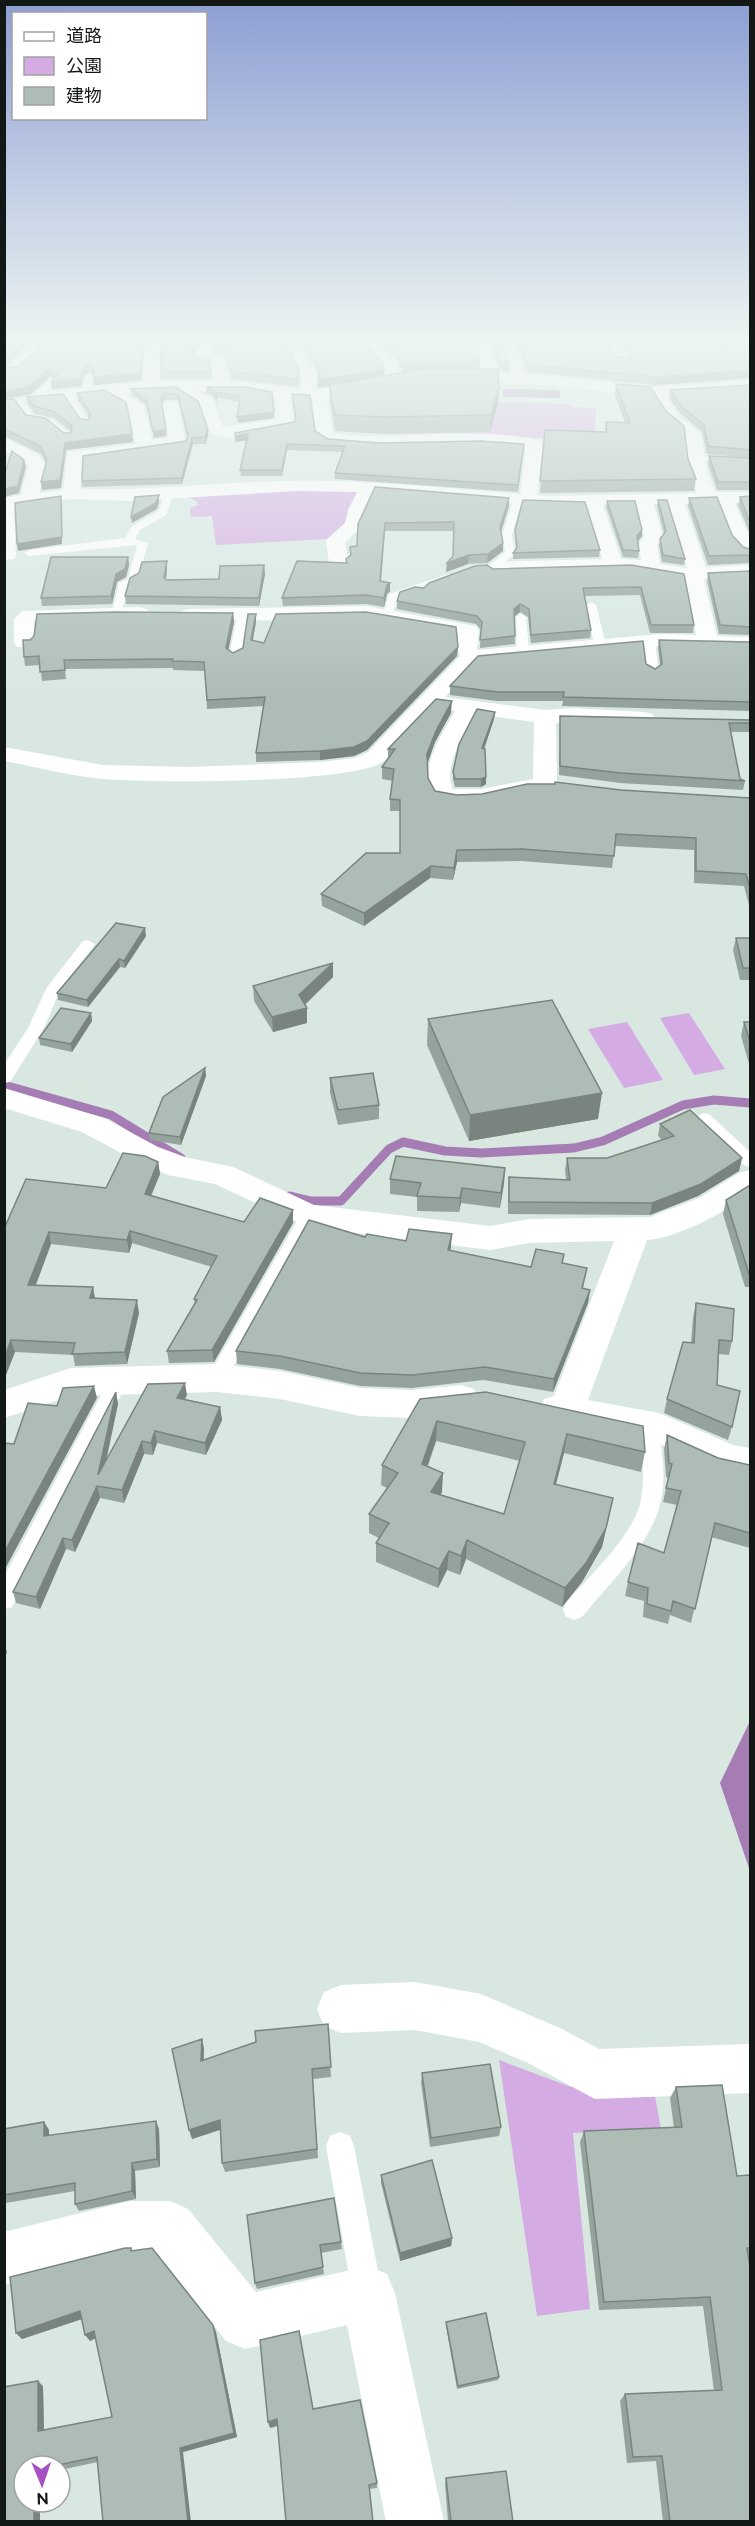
<svg xmlns="http://www.w3.org/2000/svg" width="755" height="2526" viewBox="0 0 755 2526" font-family="Raleway,'Noto Sans JP',sans-serif">
  <style>
    .green { fill: #d4abe2 }
    .water { fill: #a67cb4 }
    .lines { fill: none; stroke-linecap: round; stroke-linejoin: round }
    .stream { stroke: #a67cb4; stroke-width: 9 }
    .lane { fill: #fff; fill-rule: evenodd }
    .street { fill: #fff; fill-rule: evenodd }
    .wall { fill: #95a39d; fill-rule: evenodd }
    .shaded-wall { fill: #79847f }
    .building { fill: #adbdb6; stroke: #79847f; stroke-width: 1.5; fill-rule: evenodd }
  </style>
  <rect width="100%" height="100%" fill="#d8e8e1"/>
  <path class="green" d="M 437,399 L 568,404 L 573,407 L 596,408 L 595,434 L 572,440 L 446,432 Z
    M 362,489 L 350,526 L 329,539 L 216,545 L 212,516 L 191,517 L 190,508 L 199,505 L 196,501 L 187,497 L 273,491 Z
    M 689,1013 L 725,1069 L 694,1075 L 660,1018 Z
    M 627,1022 L 663,1080 L 624,1088 L 588,1029 Z
    M 499,2060 L 571,2087 L 653,2085 L 661,2129 L 573,2133 L 590,2309 L 537,2316 Z"/>
  <path class="water" d="M 503,389 L 559,390 L 560,398 L 503,397 Z
    M 750,1721 L 750,1871 L 720,1783 Z"/>
  <g class="lines">
    <path class="stream" d="M 4,1085 L 111,1115 L 181,1158
      M 289,1196 L 310,1201 L 341,1201 L 389,1149 L 403,1142 L 445,1151 L 481,1153 L 574,1148 L 603,1141 L 683,1105 L 714,1100 L 750,1103"/>
    <path class="lane" d="M 708,341 L 716,341 L 720,353 L 714,353 Z
      M 89,374 L 93,377 L 91,392 L 87,395 L 83,392 L 85,377 Z
      M 50,378 L 57,380 L 38,400 L 32,400 L 32,396 Z
      M 63,392 L 69,392 C 78,402 82,412 90,423 L 89,425 L 83,425 L 69,408 Z
      M 15,399 L 21,399 L 34,416 L 53,420 L 74,437 L 66,439 L 47,424 L 28,420 Z
      M 696,456 L 750,458 L 750,464 L 693,461 L 693,457 Z
      M 169,491 L 174,494 L 166,515 L 140,530 L 135,539 L 148,543 L 138,581 L 129,585 L 121,614 L 112,612 L 119,583 L 128,579 L 137,545 L 29,556 L 24,553 L 29,550 L 125,538 L 132,526 L 159,511 L 164,494 Z
      M 514,497 L 522,499 L 512,536 L 515,553 L 497,570 L 476,570 L 476,566 L 490,565 L 505,552 L 502,536 Z
      M 448,574 L 452,575 L 452,579 L 398,598 L 392,616 L 383,614 L 389,594 Z
      M 591,602 L 596,605 L 606,645 L 600,648 L 594,645 L 586,605 Z
      M 242,613 L 247,616 L 241,657 L 235,660 L 229,657 L 237,616 Z
      M 521,614 L 526,617 L 529,651 L 523,654 L 517,651 L 516,617 Z
      M 649,638 L 655,641 L 659,673 L 653,676 L 647,673 L 643,641 Z
      M 88,940 L 95,944 L 61,988 L 44,1028 L 10,1082 L 4,1083 L 4,1065 L 28,1028 L 47,987 L 83,941 Z
      M 703,1113 L 709,1114 L 750,1152 L 750,1167 L 744,1165 L 697,1122 L 695,1118 Z
      M 308,1210 L 317,1216 L 224,1383 L 217,1386 L 210,1383 L 207,1378 L 210,1373 L 302,1212 Z
      M 118,1373 L 125,1376 L 128,1381 L 12,1607 L 4,1609 L 4,1577 L 111,1376 Z
      M 648,1418 L 655,1420 L 658,1426 C 662,1452 667,1478 660,1504 C 651,1544 608,1585 582,1617 L 574,1620 L 566,1617 L 563,1610 L 566,1603 C 589,1576 631,1538 640,1504 C 646,1478 642,1452 638,1426 L 641,1420 Z
      M 340,2132 L 350,2136 L 354,2146 L 382,2292 L 377,2302 L 367,2307 L 357,2302 L 352,2292 L 326,2146 L 330,2136 Z"/>
    <path class="street" d="M 27,341 L 41,341 L 35,358 L 17,373 L 7,373 L 4,370 L 23,353 Z
      M 145,341 L 159,341 L 159,381 L 214,381 L 211,363 L 200,363 L 193,359 L 202,341 L 221,341 L 213,347 L 210,355 L 223,356 L 230,381 L 300,389 L 302,377 L 283,341 L 297,341 L 318,377 L 315,390 L 345,388 L 373,381 L 381,386 L 378,389 L 327,399 L 333,433 C 402,443 473,424 541,441 L 543,445 L 537,495 L 548,496 L 697,493 L 689,470 L 685,436 L 666,421 L 651,396 L 521,383 L 449,381 L 446,378 L 449,375 L 482,373 L 475,341 L 489,341 L 498,373 L 512,373 L 499,341 L 513,341 L 527,374 L 655,387 L 750,380 L 750,390 L 666,396 L 678,415 L 701,434 L 707,470 L 715,492 L 750,492 L 750,502 L 735,503 L 750,539 L 750,557 C 730,552 724,520 717,503 L 685,504 L 706,567 L 750,565 L 750,577 L 704,579 L 717,636 L 750,637 L 750,649 L 660,646 L 477,663 L 445,697 L 545,710 L 573,708 L 644,712 L 652,714 L 655,719 L 652,724 L 644,726 L 556,723 L 557,783 L 553,788 C 515,798 474,810 435,800 C 415,771 441,737 455,711 L 435,708 C 419,725 403,748 384,761 C 355,784 148,783 103,779 C 70,776 37,767 4,761 L 4,747 L 103,765 L 189,767 L 320,762 L 355,758 L 368,752 L 460,656 L 457,650 L 458,634 L 366,618 L 309,621 L 181,619 L 178,615 L 181,611 L 188,609 L 366,606 L 476,626 L 479,630 L 477,650 L 660,634 L 696,635 L 685,580 L 630,570 L 493,574 L 483,568 L 493,562 L 602,559 L 586,506 L 528,505 L 374,493 C 362,518 368,523 345,542 L 349,563 L 339,569 L 329,563 L 326,540 L 345,523 L 348,510 L 357,492 L 297,491 L 132,501 L 71,499 L 14,507 L 16,555 L 14,559 L 4,560 L 4,498 L 21,495 L 28,467 L 26,462 L 4,450 L 4,438 L 39,455 L 46,467 L 39,493 L 63,490 L 68,452 L 136,444 L 129,408 L 105,395 L 45,402 L 37,397 L 45,392 L 143,382 ZM 151,391 L 176,391 L 200,405 L 210,434 L 226,438 L 292,427 L 294,424 L 290,397 L 312,399 L 317,437 C 331,456 491,439 526,448 L 520,494 C 447,488 374,480 300,481 C 227,481 154,491 80,489 L 82,460 L 184,446 L 186,442 L 177,402 L 165,402 L 163,405 L 169,438 L 152,440 L 144,406 L 125,393 ZM 196,391 L 246,391 L 274,396 L 277,420 L 223,427 L 213,399 ZM 654,504 L 668,504 L 687,568 L 660,564 L 657,545 L 663,538 ZM 603,505 L 636,505 L 644,537 L 638,544 L 641,560 L 621,559 ZM 475,714 L 534,722 L 533,779 L 481,789 L 453,789 C 443,764 464,735 475,714 Z
      M 358,341 L 373,341 L 396,363 L 403,382 L 400,385 L 390,385 L 384,367 Z
      M 604,341 L 618,341 L 629,360 L 627,363 L 617,363 Z
      M 140,607 L 147,609 L 150,613 L 147,617 L 34,621 L 34,643 L 31,647 L 17,647 L 14,643 L 14,619 L 22,611 Z
      M 4,1088 L 104,1118 L 158,1147 L 185,1157 L 233,1167 L 314,1205 L 490,1226 L 529,1219 L 650,1217 L 699,1198 L 739,1173 L 750,1170 L 750,1195 C 726,1211 676,1239 647,1240 L 588,1400 L 659,1413 L 733,1445 L 750,1448 L 750,1478 L 715,1470 L 653,1441 L 544,1419 L 539,1409 L 544,1399 L 554,1396 L 614,1241 L 529,1243 L 490,1250 L 308,1227 L 215,1184 L 168,1175 L 136,1161 L 82,1132 L 4,1108 Z
      M 217,1364 L 280,1371 L 360,1388 L 412,1390 L 461,1385 L 474,1389 L 479,1399 L 474,1409 L 461,1413 L 412,1418 L 360,1416 L 280,1399 L 217,1392 L 71,1396 L 4,1418 L 4,1390 L 71,1368 Z
      M 415,1982 L 481,1994 L 562,2029 L 599,2049 L 750,2044 L 750,2093 L 595,2099 L 528,2063 L 479,2042 L 415,2030 L 341,2033 L 324,2026 L 317,2009 L 324,1992 L 341,1985 Z
      M 129,2201 L 170,2201 L 188,2209 L 256,2292 L 368,2266 L 387,2274 L 395,2293 L 444,2522 L 386,2522 L 347,2325 L 245,2349 L 226,2341 L 157,2253 L 129,2253 L 4,2285 L 4,2232 Z"/>
  </g>
  <path class="wall" d="M 4,341 L 21,352 L 5,367 L 6,368 L 17,367 L 36,351 L 39,341 L 145,341 L 141,380 L 94,385 L 94,376 L 89,372 L 83,377 L 82,386 L 52,389 L 51,382 L 54,378 L 51,376 L 31,394 L 4,399 Z
    M 201,341 L 194,355 L 211,371 L 211,379 L 161,379 L 161,371 Z
    M 216,341 L 300,377 L 298,387 L 232,379 L 224,354 L 213,353 L 213,346 Z
    M 300,341 L 362,341 L 384,376 L 402,373 L 398,361 L 376,341 L 475,341 L 480,363 L 479,369 L 498,404 L 490,432 L 385,434 L 335,431 L 330,401 L 329,386 L 318,388 L 319,374 Z
    M 491,341 L 501,341 L 509,363 L 509,371 L 500,371 Z
    M 514,341 L 607,341 L 616,357 L 628,358 L 629,356 L 621,341 L 711,341 L 715,348 L 720,347 L 718,341 L 750,341 L 750,378 L 655,385 L 529,372 Z
    M 616,384 L 688,459 L 696,479 L 694,491 L 540,493 L 545,430 L 605,432 L 606,422 L 625,423 L 615,395 Z
    M 750,385 L 750,458 L 707,454 L 702,432 L 680,413 L 669,398 L 670,390 Z
    M 175,387 L 208,435 L 206,444 L 193,444 L 182,484 L 82,487 L 82,481 L 186,441 L 187,437 L 178,400 L 165,400 L 161,403 L 166,436 L 154,438 L 146,405 L 132,395 L 131,389 Z
    M 206,387 L 245,387 L 274,418 L 238,423 L 239,402 L 218,398 L 217,403 L 214,397 L 206,393 Z
    M 77,393 L 132,434 L 133,442 L 66,450 L 61,488 L 42,490 L 41,482 L 46,463 L 41,454 L 4,436 L 4,400 L 26,415 L 64,433 L 71,433 L 71,432 L 54,418 L 35,414 L 28,405 L 27,397 L 80,419 L 88,420 L 89,417 L 78,400 Z
    M 292,394 L 315,431 L 328,439 L 380,443 L 524,444 L 518,492 L 335,479 L 335,473 L 343,452 L 287,450 L 282,476 L 241,476 L 240,470 L 247,440 L 235,442 L 235,436 L 294,422 L 295,419 Z
    M 709,456 L 750,458 L 750,490 L 717,490 L 708,464 Z
    M 750,496 L 750,534 L 738,505 L 740,497 Z
    M 509,498 L 509,506 L 501,531 L 503,543 L 503,551 L 487,563 L 468,564 L 446,572 L 453,556 L 453,531 L 385,531 L 381,581 L 390,583 L 390,591 L 387,594 L 384,607 L 366,604 L 283,606 L 282,598 L 346,563 L 346,559 L 350,556 L 350,547 L 357,546 L 358,524 Z
    M 689,498 L 732,535 L 743,547 L 750,549 L 750,563 L 708,565 L 688,506 Z
    M 658,500 L 685,559 L 684,565 L 662,562 L 659,546 L 660,539 L 664,534 L 657,506 Z
    M 607,501 L 642,530 L 642,536 L 638,541 L 639,551 L 638,558 L 623,557 L 606,507 Z
    M 515,530 L 600,550 L 599,557 L 513,559 L 513,553 L 516,549 Z
    M 128,557 L 129,565 L 126,577 L 117,582 L 112,604 L 42,606 L 41,598 Z
    M 167,561 L 167,570 L 166,580 L 219,579 L 264,565 L 265,574 L 259,606 L 126,604 L 125,596 Z
    M 631,565 L 694,625 L 693,633 L 650,633 L 640,595 L 585,596 L 591,630 L 590,638 L 531,643 L 528,617 L 520,612 L 514,616 L 515,644 L 480,648 L 481,630 L 476,624 L 397,609 L 397,601 L 424,588 L 493,569 Z
    M 750,571 L 750,635 L 719,634 L 707,581 L 708,573 Z
    M 233,613 L 234,622 L 228,649 L 233,653 L 243,648 L 256,614 L 256,622 L 253,640 L 264,643 L 458,647 L 457,656 L 367,750 L 354,756 L 320,760 L 256,762 L 256,753 L 264,706 L 207,709 L 205,671 L 173,670 L 173,668 L 65,669 L 66,679 L 42,681 L 40,665 L 25,666 L 24,657 L 30,640 Z
    M 659,640 L 750,642 L 750,711 L 562,706 L 563,701 L 497,701 L 450,695 L 450,686 L 646,664 L 655,669 L 660,665 L 658,648 Z
    M 495,712 L 494,719 L 484,749 L 486,777 L 486,784 L 481,787 L 455,787 L 453,779 L 453,772 Z
    M 451,713 L 435,742 L 427,764 L 428,778 L 435,791 L 457,795 L 621,790 L 750,798 L 750,909 L 744,886 L 694,883 L 694,850 L 615,846 L 612,868 L 521,861 L 457,862 L 453,880 L 430,878 L 364,926 L 322,906 L 321,894 L 400,853 L 400,811 L 390,811 L 390,799 L 393,781 L 382,779 L 382,767 L 388,758 L 388,749 Z
    M 560,716 L 750,720 L 750,732 L 731,732 L 740,779 L 745,781 L 743,790 L 620,783 L 559,775 Z
    M 146,936 L 125,968 L 120,967 L 88,1007 L 58,1000 L 57,993 Z
    M 736,938 L 750,938 L 750,980 L 740,980 L 733,950 Z
    M 333,963 L 333,977 L 305,1005 L 307,1023 L 273,1032 L 254,1001 L 253,986 Z
    M 91,1013 L 92,1021 L 72,1052 L 40,1045 L 39,1038 Z
    M 428,1019 L 598,1119 L 469,1141 L 427,1045 Z
    M 744,1022 L 750,1022 L 750,1067 L 741,1036 Z
    M 205,1068 L 206,1076 L 181,1145 L 150,1140 L 149,1133 Z
    M 330,1078 L 379,1105 L 379,1119 L 338,1125 L 330,1093 Z
    M 660,1124 L 742,1158 L 739,1171 L 698,1196 L 650,1215 L 508,1214 L 508,1189 L 509,1177 L 566,1180 L 565,1170 L 567,1158 L 607,1158 L 662,1140 L 658,1136 Z
    M 158,1162 L 160,1174 L 151,1195 L 244,1222 L 293,1210 L 293,1223 L 214,1362 L 169,1363 L 167,1351 L 195,1304 L 194,1299 L 212,1267 L 132,1243 L 129,1253 L 51,1244 L 36,1285 L 93,1287 L 95,1299 L 139,1313 L 127,1364 L 75,1366 L 73,1355 L 15,1352 L 4,1380 L 4,1229 L 106,1188 Z
    M 505,1168 L 504,1183 L 500,1208 L 461,1203 L 459,1212 L 417,1211 L 417,1197 L 390,1194 L 390,1179 Z
    M 750,1185 L 750,1287 L 745,1287 L 723,1214 L 726,1200 Z
    M 365,1237 L 451,1247 L 450,1251 L 531,1267 L 563,1263 L 587,1268 L 583,1288 L 590,1290 L 588,1303 L 553,1392 L 484,1380 L 412,1388 L 360,1386 L 280,1369 L 237,1364 L 236,1351 Z
    M 696,1303 L 732,1341 L 729,1355 L 719,1354 L 717,1385 L 732,1427 L 728,1440 L 664,1413 L 667,1399 L 691,1343 L 693,1317 Z
    M 116,1392 L 118,1404 L 107,1458 L 187,1395 L 185,1399 L 220,1407 L 222,1420 L 206,1455 L 157,1443 L 153,1455 L 144,1454 L 124,1503 L 100,1498 L 75,1552 L 66,1549 L 40,1609 L 16,1603 L 13,1592 Z
    M 420,1399 L 645,1452 L 641,1472 L 564,1453 L 556,1484 L 609,1517 L 602,1547 L 582,1582 L 562,1607 L 466,1559 L 460,1575 L 447,1570 L 438,1588 L 376,1562 L 376,1543 L 379,1538 L 369,1533 L 369,1514 L 387,1488 L 381,1485 L 382,1465 ZM 436,1441 L 520,1461 L 504,1514 L 440,1495 L 442,1492 L 428,1466 Z
    M 667,1435 L 718,1458 L 750,1465 L 750,1548 L 711,1537 L 691,1623 L 670,1615 L 668,1624 L 643,1617 L 644,1601 L 625,1596 L 628,1582 L 664,1553 L 677,1505 L 663,1502 L 668,1478 L 666,1477 L 664,1449 Z
    M 328,2024 L 331,2077 L 313,2079 L 318,2158 L 225,2172 L 222,2163 L 220,2130 L 192,2139 L 202,2039 L 204,2049 L 204,2060 Z
    M 422,2073 L 501,2127 L 499,2136 L 430,2147 L 421,2083 Z
    M 676,2087 L 737,2176 L 750,2175 L 750,2257 L 749,2257 L 750,2522 L 663,2522 L 656,2461 L 627,2463 L 620,2401 L 625,2394 L 714,2391 L 703,2306 L 599,2310 L 580,2142 L 584,2131 L 674,2128 L 670,2098 Z
    M 44,2122 L 49,2130 L 49,2136 L 159,2129 L 160,2167 L 135,2171 L 136,2199 L 79,2211 L 75,2204 L 75,2191 L 6,2203 L 4,2201 L 4,2129 Z
    M 381,2175 L 452,2238 L 451,2246 L 400,2261 L 381,2183 Z
    M 247,2215 L 341,2242 L 342,2249 L 321,2253 L 324,2274 L 257,2289 L 255,2283 Z
    M 132,2251 L 213,2325 L 216,2332 L 237,2437 L 183,2452 L 98,2462 L 60,2470 L 60,2466 L 24,2466 L 4,2522 L 43,2386 L 44,2430 L 112,2417 L 95,2338 L 90,2341 L 82,2319 L 22,2339 L 16,2333 Z
    M 446,2322 L 499,2377 L 498,2380 L 457,2389 L 446,2326 Z
    M 313,2409 L 377,2483 L 377,2488 L 369,2489 L 278,2426 L 270,2428 Z
    M 446,2478 L 513,2522 L 448,2522 L 445,2484 Z"/>
  <path class="shaded-wall" d="M 21,341 L 25,341 L 21,352 L 4,367 L 4,359 Z
    M 143,341 L 145,341 L 141,380 L 94,385 L 93,377 Z
    M 196,341 L 201,341 L 191,360 L 190,352 Z
    M 423,363 L 423,371 L 402,374 L 403,367 Z
    M 88,364 L 89,372 L 83,377 L 82,386 L 52,389 L 51,382 L 82,369 Z
    M 50,368 L 51,376 L 31,394 L 4,399 L 4,392 Z
    M 384,370 L 384,377 L 318,388 L 318,380 Z
    M 750,370 L 750,378 L 655,385 L 656,377 Z
    M 499,388 L 498,404 L 490,432 L 491,415 Z
    M 164,394 L 165,400 L 161,404 L 161,398 Z
    M 274,412 L 274,418 L 238,423 L 237,417 Z
    M 208,429 L 208,435 L 206,444 L 205,437 Z
    M 166,430 L 166,436 L 154,438 L 153,431 Z
    M 132,434 L 133,442 L 66,450 L 61,488 L 42,490 L 41,482 L 65,443 Z
    M 248,434 L 249,440 L 235,442 L 235,436 Z
    M 192,438 L 193,444 L 182,484 L 182,478 Z
    M 287,444 L 287,450 L 282,476 L 282,470 Z
    M 24,460 L 26,467 L 19,493 L 4,497 L 4,489 Z
    M 159,495 L 159,502 L 157,509 L 132,523 L 131,517 Z
    M 61,496 L 62,544 L 18,551 L 17,544 Z
    M 509,498 L 509,506 L 500,535 L 500,527 Z
    M 642,530 L 642,536 L 636,543 L 637,536 Z
    M 503,543 L 503,551 L 487,563 L 488,554 Z
    M 469,555 L 468,564 L 446,572 L 447,563 Z
    M 128,557 L 129,565 L 126,577 L 117,582 L 112,604 L 111,596 L 116,574 Z
    M 167,561 L 167,570 L 165,585 L 164,577 Z
    M 264,565 L 265,574 L 259,606 L 259,598 Z
    M 390,583 L 390,591 L 387,594 L 384,607 L 384,598 L 387,585 Z
    M 520,604 L 520,612 L 514,617 L 514,609 Z
    M 233,613 L 234,622 L 227,657 L 226,648 Z
    M 256,614 L 256,622 L 251,648 L 251,640 Z
    M 458,647 L 457,656 L 367,750 L 354,756 L 320,760 L 320,751 Z
    M 452,701 L 451,713 L 435,742 L 427,765 L 427,754 L 436,731 Z
    M 495,712 L 494,719 L 482,755 L 482,748 Z
    M 486,777 L 486,784 L 481,787 L 481,779 Z
    M 457,850 L 457,862 L 453,880 L 454,868 Z
    M 431,866 L 430,878 L 364,926 L 364,913 Z
    M 145,928 L 146,936 L 125,968 L 124,961 Z
    M 119,959 L 120,967 L 88,1007 L 87,1000 Z
    M 333,963 L 333,977 L 299,1010 L 299,995 Z
    M 307,1008 L 307,1023 L 273,1032 L 272,1017 Z
    M 91,1013 L 92,1021 L 72,1052 L 71,1044 Z
    M 205,1068 L 206,1076 L 181,1145 L 180,1137 Z
    M 602,1093 L 598,1119 L 469,1141 L 470,1115 Z
    M 742,1158 L 739,1171 L 698,1196 L 650,1215 L 652,1203 Z
    M 158,1162 L 160,1174 L 147,1206 L 145,1194 Z
    M 505,1168 L 504,1183 L 500,1208 L 501,1193 Z
    M 462,1188 L 461,1203 L 459,1212 L 460,1198 Z
    M 293,1210 L 293,1223 L 214,1362 L 212,1350 Z
    M 130,1231 L 132,1243 L 129,1253 L 127,1240 Z
    M 49,1232 L 51,1244 L 31,1297 L 28,1285 Z
    M 452,1234 L 451,1247 L 447,1263 L 448,1250 Z
    M 93,1287 L 95,1299 L 90,1298 Z
    M 590,1290 L 588,1303 L 553,1392 L 554,1379 Z
    M 137,1300 L 139,1313 L 127,1364 L 125,1352 Z
    M 11,1340 L 15,1352 L 4,1380 L 4,1359 Z
    M 185,1383 L 187,1395 L 179,1410 L 177,1398 Z
    M 94,1386 L 97,1398 L 4,1571 L 4,1553 Z
    M 116,1392 L 118,1404 L 100,1487 L 98,1475 Z
    M 220,1407 L 222,1420 L 206,1455 L 205,1443 Z
    M 437,1421 L 436,1441 L 421,1483 L 422,1464 Z
    M 155,1431 L 157,1443 L 153,1455 L 151,1443 Z
    M 567,1434 L 564,1453 L 551,1503 L 554,1484 Z
    M 142,1441 L 144,1454 L 124,1503 L 122,1490 Z
    M 443,1473 L 442,1492 L 430,1511 L 431,1492 Z
    M 97,1486 L 100,1498 L 75,1552 L 72,1540 Z
    M 613,1498 L 602,1547 L 582,1582 L 562,1607 L 565,1588 Z
    M 63,1538 L 66,1549 L 40,1609 L 36,1597 Z
    M 467,1540 L 466,1559 L 460,1575 L 461,1556 Z
    M 449,1551 L 447,1570 L 438,1588 L 439,1569 Z
    M 4,1645 L 7,1652 L 4,1661 Z
    M 202,2039 L 204,2049 L 203,2070 L 201,2061 Z
    M 220,2120 L 222,2129 L 192,2139 L 189,2130 Z
    M 156,2121 L 159,2129 L 160,2167 L 157,2159 Z
    M 44,2122 L 49,2130 L 49,2144 L 44,2136 Z
    M 132,2163 L 135,2171 L 136,2199 L 132,2191 Z
    M 452,2238 L 451,2246 L 400,2261 L 400,2253 Z
    M 80,2311 L 85,2318 L 22,2339 L 16,2333 Z
    M 213,2325 L 216,2332 L 237,2437 L 183,2452 L 191,2522 L 188,2522 L 180,2448 Z
    M 94,2331 L 98,2337 L 90,2341 L 85,2335 Z
    M 38,2381 L 43,2386 L 44,2436 L 38,2431 Z
    M 277,2419 L 279,2425 L 270,2428 L 268,2422 Z
    M 34,2502 L 40,2502 L 40,2522 L 34,2522 Z"/>
  <path class="building" d="M 4,341 L 21,341 L 20,345 L 4,359 Z
    M 39,341 L 143,341 L 140,373 L 93,377 L 94,370 L 88,364 L 82,369 L 81,379 L 51,382 L 58,373 L 50,368 L 30,386 L 4,392 L 4,367 L 6,368 L 17,367 L 36,351 Z
    M 161,341 L 196,341 L 190,352 L 198,358 L 209,358 L 211,371 L 161,371 Z
    M 216,341 L 284,341 L 299,370 L 298,379 L 231,372 L 224,347 L 213,346 Z
    M 304,341 L 362,341 L 382,361 L 384,370 L 318,380 L 320,369 Z
    M 384,341 L 475,341 L 480,363 L 423,363 L 403,367 L 398,354 Z
    M 493,341 L 501,341 L 509,363 L 500,363 Z
    M 518,341 L 607,341 L 616,357 L 628,358 L 632,352 L 626,341 L 711,341 L 715,348 L 723,347 L 721,341 L 750,341 L 750,370 L 656,377 L 529,365 Z
    M 423,369 L 498,369 L 499,388 L 491,415 L 385,417 L 335,415 L 329,385 Z
    M 616,384 L 650,387 L 666,411 L 684,426 L 688,459 L 696,479 L 540,481 L 545,430 L 607,432 L 606,422 L 630,423 Z
    M 750,385 L 750,450 L 708,446 L 704,425 L 681,406 L 670,390 Z
    M 175,387 L 198,401 L 208,429 L 205,437 L 192,438 L 182,478 L 82,481 L 83,456 L 186,441 L 188,435 L 178,394 L 164,394 L 161,398 L 166,430 L 153,431 L 146,400 L 131,389 Z
    M 206,387 L 245,387 L 272,392 L 274,412 L 237,417 L 240,396 L 217,392 L 216,397 L 214,391 Z
    M 104,390 L 126,402 L 132,434 L 65,443 L 60,480 L 41,482 L 47,460 L 40,446 L 4,429 L 4,400 L 14,399 L 26,415 L 45,418 L 64,433 L 71,433 L 72,426 L 53,411 L 34,406 L 27,397 L 63,394 L 80,419 L 88,420 L 91,414 L 77,393 Z
    M 292,394 L 310,395 L 315,431 L 328,439 L 380,443 L 481,441 L 524,444 L 518,485 L 335,473 L 345,446 L 287,444 L 282,470 L 240,470 L 248,434 L 235,436 L 235,433 L 294,422 L 296,418 Z
    M 12,451 L 24,460 L 18,486 L 4,489 L 4,476 Z
    M 709,456 L 750,458 L 750,482 L 718,482 Z
    M 375,487 L 509,498 L 500,527 L 503,543 L 488,554 L 469,555 L 447,563 L 453,556 L 454,522 L 385,523 L 380,581 L 390,583 L 387,585 L 384,598 L 366,595 L 282,598 L 297,561 L 347,563 L 346,559 L 351,555 L 350,547 L 357,546 L 358,524 Z
    M 159,495 L 156,503 L 131,517 L 135,497 Z
    M 61,496 L 62,537 L 17,544 L 15,503 Z
    M 750,496 L 750,523 L 740,497 Z
    M 717,497 L 732,535 L 743,547 L 750,549 L 750,555 L 709,556 L 689,498 Z
    M 523,500 L 585,502 L 600,550 L 513,553 L 517,548 L 515,530 Z
    M 658,500 L 667,500 L 685,559 L 663,555 L 660,539 L 666,531 Z
    M 607,501 L 635,501 L 642,530 L 637,536 L 639,551 L 623,550 Z
    M 51,557 L 128,557 L 125,569 L 116,574 L 111,596 L 41,598 Z
    M 167,561 L 164,577 L 166,580 L 219,579 L 220,566 L 264,565 L 259,598 L 125,596 L 130,578 L 139,573 L 142,562 Z
    M 487,565 L 493,569 L 631,565 L 684,574 L 694,625 L 651,625 L 641,587 L 583,588 L 591,630 L 531,635 L 529,609 L 520,604 L 514,609 L 515,636 L 480,640 L 482,622 L 477,616 L 397,601 L 400,592 L 415,587 L 424,588 L 429,583 L 475,566 Z
    M 750,571 L 750,627 L 720,625 L 708,573 Z
    M 116,612 L 233,613 L 226,648 L 233,653 L 243,648 L 248,614 L 256,614 L 251,640 L 264,643 L 276,614 L 366,612 L 456,627 L 458,647 L 367,741 L 354,747 L 320,751 L 256,753 L 265,697 L 207,700 L 204,662 L 172,661 L 173,659 L 64,660 L 65,670 L 40,672 L 39,656 L 24,657 L 23,640 L 30,640 L 34,636 L 37,614 Z
    M 659,640 L 750,642 L 750,702 L 563,697 L 564,692 L 497,692 L 450,686 L 478,656 L 643,641 L 646,664 L 655,669 L 662,664 Z
    M 436,699 L 452,701 L 436,731 L 427,754 L 428,778 L 435,791 L 457,795 L 482,794 L 527,784 L 555,784 L 555,782 L 621,790 L 750,798 L 750,889 L 746,874 L 696,871 L 696,838 L 616,834 L 614,856 L 522,849 L 457,850 L 454,868 L 431,866 L 364,913 L 321,894 L 366,853 L 400,853 L 400,800 L 390,799 L 394,769 L 382,767 L 395,749 L 388,749 Z
    M 477,709 L 495,712 L 482,748 L 485,749 L 486,777 L 481,779 L 455,779 L 453,772 L 459,744 Z
    M 560,716 L 750,720 L 750,723 L 729,723 L 740,779 L 745,781 L 621,773 L 560,766 Z
    M 116,923 L 145,928 L 124,961 L 119,959 L 87,1000 L 57,993 Z
    M 736,938 L 750,938 L 750,968 L 743,968 Z
    M 333,963 L 299,995 L 307,1008 L 272,1017 L 253,986 Z
    M 552,1000 L 602,1093 L 470,1115 L 428,1019 Z
    M 61,1008 L 91,1013 L 71,1044 L 39,1038 Z
    M 744,1022 L 750,1022 L 750,1042 Z
    M 205,1068 L 180,1137 L 149,1133 L 163,1097 Z
    M 373,1073 L 379,1105 L 338,1110 L 330,1078 Z
    M 690,1110 L 742,1158 L 701,1184 L 652,1203 L 509,1202 L 509,1177 L 570,1180 L 567,1158 L 607,1158 L 674,1136 L 660,1124 Z
    M 123,1153 L 145,1156 L 158,1162 L 145,1194 L 244,1222 L 260,1198 L 293,1210 L 212,1350 L 167,1351 L 197,1300 L 194,1299 L 217,1256 L 130,1231 L 127,1240 L 49,1232 L 28,1285 L 93,1287 L 90,1298 L 137,1300 L 125,1352 L 72,1354 L 75,1343 L 11,1340 L 4,1359 L 4,1229 L 26,1179 L 106,1188 Z
    M 396,1156 L 505,1168 L 501,1193 L 462,1188 L 460,1198 L 417,1196 L 421,1183 L 390,1179 Z
    M 750,1185 L 750,1274 L 749,1274 L 726,1200 Z
    M 309,1220 L 365,1237 L 367,1234 L 406,1241 L 409,1229 L 452,1234 L 448,1250 L 531,1267 L 536,1249 L 564,1254 L 562,1263 L 587,1268 L 582,1288 L 590,1290 L 554,1379 L 485,1367 L 412,1375 L 360,1373 L 280,1356 L 236,1351 Z
    M 696,1303 L 734,1309 L 732,1341 L 719,1340 L 717,1385 L 740,1391 L 732,1427 L 667,1399 L 683,1342 L 694,1343 Z
    M 185,1383 L 177,1398 L 220,1407 L 205,1443 L 155,1431 L 151,1443 L 142,1441 L 122,1490 L 97,1486 L 72,1540 L 63,1538 L 36,1597 L 13,1592 L 116,1392 L 98,1475 L 148,1384 Z
    M 94,1386 L 4,1553 L 4,1443 L 14,1444 L 28,1403 L 57,1406 L 63,1388 Z
    M 486,1392 L 643,1426 L 645,1452 L 567,1434 L 554,1484 L 613,1498 L 606,1528 L 586,1563 L 565,1588 L 467,1540 L 461,1556 L 449,1551 L 439,1569 L 376,1543 L 389,1523 L 369,1514 L 398,1473 L 382,1465 L 420,1399 ZM 437,1421 L 525,1442 L 504,1514 L 431,1492 L 443,1473 L 422,1464 Z
    M 667,1435 L 718,1458 L 750,1465 L 750,1533 L 715,1523 L 695,1609 L 673,1601 L 671,1611 L 647,1604 L 648,1588 L 628,1582 L 638,1543 L 664,1553 L 681,1491 L 666,1488 L 672,1464 L 669,1463 Z
    M 328,2024 L 331,2067 L 312,2069 L 317,2149 L 222,2163 L 220,2120 L 189,2130 L 172,2049 L 202,2039 L 201,2061 L 256,2042 L 255,2031 Z
    M 490,2064 L 501,2127 L 431,2138 L 422,2073 Z
    M 722,2085 L 737,2176 L 750,2175 L 750,2248 L 747,2248 L 750,2267 L 750,2522 L 670,2522 L 662,2456 L 633,2457 L 625,2394 L 722,2390 L 710,2297 L 604,2302 L 584,2131 L 682,2127 L 676,2087 Z
    M 156,2121 L 157,2159 L 132,2163 L 132,2191 L 75,2204 L 75,2183 L 4,2195 L 4,2129 L 44,2122 L 44,2136 Z
    M 432,2160 L 452,2238 L 400,2253 L 381,2175 Z
    M 334,2198 L 341,2242 L 320,2245 L 323,2267 L 255,2283 L 247,2215 Z
    M 125,2248 L 131,2248 L 131,2251 L 152,2248 L 213,2325 L 234,2433 L 180,2448 L 188,2522 L 103,2522 L 97,2457 L 53,2466 L 24,2466 L 24,2502 L 34,2502 L 34,2522 L 4,2522 L 4,2387 L 38,2381 L 38,2431 L 112,2417 L 94,2331 L 85,2335 L 80,2311 L 16,2333 L 10,2277 Z
    M 486,2313 L 499,2377 L 458,2386 L 446,2322 Z
    M 299,2331 L 313,2409 L 360,2400 L 377,2483 L 369,2485 L 373,2522 L 286,2522 L 277,2419 L 268,2422 L 260,2340 Z
    M 506,2471 L 513,2522 L 451,2522 L 446,2478 Z"/>
  <linearGradient id="sky" x2="0" y2="1"><stop stop-color="#8d9ed3"/><stop offset="0.49" stop-color="#edf5f2"/><stop offset="1" stop-color="#edf5f2" stop-opacity="0"/></linearGradient>
  <rect width="755" height="695" fill="url(#sky)"/>
  <rect width="755" height="2526" fill="none" stroke="#121816" stroke-width="12"/>
  <rect x="12" y="12" width="195" height="108" fill="#ffffff" stroke="#a0a3a2" stroke-width="1.5"/>
  <rect x="24" y="32" width="30" height="9" fill="#ffffff" stroke="#a0a3a2" stroke-width="1.5"/>
  <text x="66" y="42" font-size="18" fill="#121816">道路</text>
  <rect x="24" y="57" width="30" height="18" fill="#d4abe2" stroke="#a0a3a2" stroke-width="1.5"/>
  <text x="66" y="72" font-size="18" fill="#121816">公園</text>
  <rect x="24" y="87" width="30" height="18" fill="#adbdb6" stroke="#a0a3a2" stroke-width="1.5"/>
  <text x="66" y="102" font-size="18" fill="#121816">建物</text>
  <g transform="translate(42 2484) rotate(178)"><circle r="28" fill="#ffffff" stroke="#a0a3a2" stroke-width="1.5"/>
  <path d="M0-4.5L10 22L0 15L-10 22Z" fill="#a652c1"/>
  <text y="-9" font-size="16" font-weight="bold" text-anchor="middle" fill="#121816">N</text>
  </g>
</svg>
